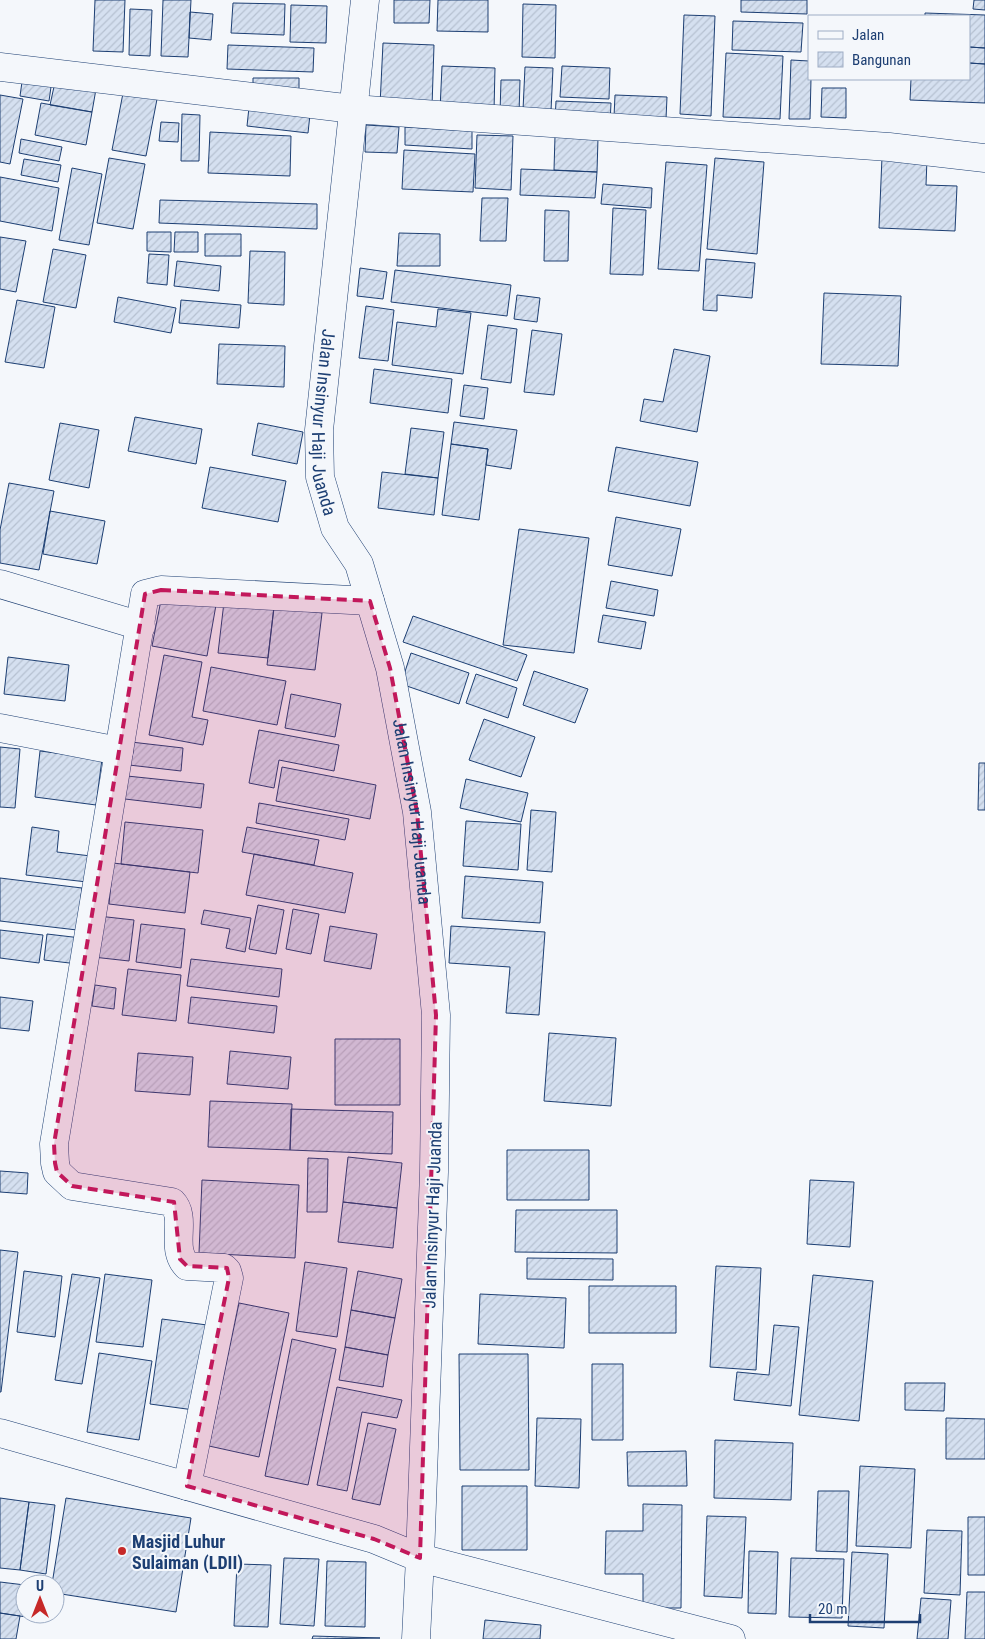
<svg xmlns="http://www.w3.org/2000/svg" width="985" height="1639" viewBox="0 0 985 1639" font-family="'Roboto Condensed',sans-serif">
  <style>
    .building { fill: url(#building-hatch); stroke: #1d3f73 }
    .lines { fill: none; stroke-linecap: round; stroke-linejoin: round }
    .minor-casing { stroke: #1d3f73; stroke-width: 29 }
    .minor { stroke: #f4f7fb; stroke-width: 28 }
    .marked { fill: #c2185b; fill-opacity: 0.2; stroke: #c2185b; stroke-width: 4; stroke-dasharray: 10 6; stroke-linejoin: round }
    .poi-dot { fill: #c62828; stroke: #f4f7fb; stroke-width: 2 }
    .labels { text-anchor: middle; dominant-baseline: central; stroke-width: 4; stroke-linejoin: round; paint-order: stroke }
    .street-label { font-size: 18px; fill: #1d3f73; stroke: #f4f7fb }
    .poi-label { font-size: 18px; font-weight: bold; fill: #1d3f73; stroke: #f4f7fb; text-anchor: start }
  </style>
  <defs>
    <pattern id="building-hatch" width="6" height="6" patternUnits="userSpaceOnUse" patternTransform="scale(1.25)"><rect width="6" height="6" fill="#d5e0f0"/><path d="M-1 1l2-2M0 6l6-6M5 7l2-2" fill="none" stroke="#b6c1d1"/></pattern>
  </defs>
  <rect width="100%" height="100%" fill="#f4f7fb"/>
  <path class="building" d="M 95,0 L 125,0 L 123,52 L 93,51 Z
    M 163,0 L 191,0 L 188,57 L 161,56 Z
    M 394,0 L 430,0 L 429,23 L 394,23 Z
    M 438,0 L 488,0 L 488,32 L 437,31 Z
    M 741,0 L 807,0 L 807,14 L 741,12 Z
    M 974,0 L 985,0 L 985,10 L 973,9 Z
    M 233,3 L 285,4 L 284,35 L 231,33 Z
    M 523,4 L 556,5 L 555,58 L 522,57 Z
    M 291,5 L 327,6 L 326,43 L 290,42 Z
    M 130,9 L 152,10 L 150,56 L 129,55 Z
    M 190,12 L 213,14 L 211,40 L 189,38 Z
    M 925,13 L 985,15 L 985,48 L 969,47 L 969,16 L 925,16 Z
    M 684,15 L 715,16 L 711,116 L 680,114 Z
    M 733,21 L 803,23 L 801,52 L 732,50 Z
    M 383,43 L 434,45 L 432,107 L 380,105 Z
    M 228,45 L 314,48 L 313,72 L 227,69 Z
    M 969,47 L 985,48 L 985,64 L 969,63 Z
    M 726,53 L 783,56 L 780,119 L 723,117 Z
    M 791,60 L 809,61 L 809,79 L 811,79 L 810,119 L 789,119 Z
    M 969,63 L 985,64 L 985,103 L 910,100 L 911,79 L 969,79 Z
    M 442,66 L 495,68 L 494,111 L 440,110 Z
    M 562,66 L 610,68 L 609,99 L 560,97 Z
    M 525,67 L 553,68 L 551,111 L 523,110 Z
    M 23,75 L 52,80 L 49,101 L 20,96 Z
    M 253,78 L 299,78 L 299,91 L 253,91 Z
    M 501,80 L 520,80 L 519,114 L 500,113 Z
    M 55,82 L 96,89 L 92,112 L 50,105 Z
    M 124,88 L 158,94 L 146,156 L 112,150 Z
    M 822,88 L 846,88 L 846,118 L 821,117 Z
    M 0,95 L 23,99 L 10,164 L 0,162 Z
    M 615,95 L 667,97 L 666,119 L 614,117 Z
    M 250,98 L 311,105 L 308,133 L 247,126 Z
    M 556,101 L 611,103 L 610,123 L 555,121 Z
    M 41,103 L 92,112 L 86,145 L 35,135 Z
    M 182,114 L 200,115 L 199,161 L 181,161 Z
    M 161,122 L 179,123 L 178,142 L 159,141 Z
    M 366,125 L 399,127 L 397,153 L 365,152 Z
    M 405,127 L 472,131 L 472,149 L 405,145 Z
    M 210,132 L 291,136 L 290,176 L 208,173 Z
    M 477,135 L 513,136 L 511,190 L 475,188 Z
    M 555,136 L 598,138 L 597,172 L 554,170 Z
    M 21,139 L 62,147 L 59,161 L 19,153 Z
    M 404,150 L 475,154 L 473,192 L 402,189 Z
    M 882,157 L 927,159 L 926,185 L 957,186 L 955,231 L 879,228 Z
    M 109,158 L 145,164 L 133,229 L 97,223 Z
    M 715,158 L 764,162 L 757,254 L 707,249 Z
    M 24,159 L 61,165 L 58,182 L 21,175 Z
    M 666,162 L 707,165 L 699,271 L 658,269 Z
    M 72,168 L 102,174 L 89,245 L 59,240 Z
    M 521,169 L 597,172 L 595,198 L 520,195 Z
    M 0,177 L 59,188 L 52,231 L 0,221 Z
    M 603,184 L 652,188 L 651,208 L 601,204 Z
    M 482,198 L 508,198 L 506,241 L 480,241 Z
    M 160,200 L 317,204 L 317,229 L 159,223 Z
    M 613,208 L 646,210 L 643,275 L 610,274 Z
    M 545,210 L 569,211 L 568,261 L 544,261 Z
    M 147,232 L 171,232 L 171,252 L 147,251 Z
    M 175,232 L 198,232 L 198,252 L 174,252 Z
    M 399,233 L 440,234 L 440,266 L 397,266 Z
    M 205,234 L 241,234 L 241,256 L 205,256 Z
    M 0,237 L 26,241 L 16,292 L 0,289 Z
    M 53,249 L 86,255 L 76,308 L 43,302 Z
    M 250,251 L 285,252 L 284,305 L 248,303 Z
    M 149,254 L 169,255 L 167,285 L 147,283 Z
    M 706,259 L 755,263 L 752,298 L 717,295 L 717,311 L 703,310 Z
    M 177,261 L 221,266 L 219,291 L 174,286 Z
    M 360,268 L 387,272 L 383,299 L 357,296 Z
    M 395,270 L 511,285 L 507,316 L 391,302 Z
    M 824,293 L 901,296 L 898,366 L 821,364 Z
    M 517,295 L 540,298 L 537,322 L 514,319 Z
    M 118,297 L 176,308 L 171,333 L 114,322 Z
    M 17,300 L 55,307 L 44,368 L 5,362 Z
    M 181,300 L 241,305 L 239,328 L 179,323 Z
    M 366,306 L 394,310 L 388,361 L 359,358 Z
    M 438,309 L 471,313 L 463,374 L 392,365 L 397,322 L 436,327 Z
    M 488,325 L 517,329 L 511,383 L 481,379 Z
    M 532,330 L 562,334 L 554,395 L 524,392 Z
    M 219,344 L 285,346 L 284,387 L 217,384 Z
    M 674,349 L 710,356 L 697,432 L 640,421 L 644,399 L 663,402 Z
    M 374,369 L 452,379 L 448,413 L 370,403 Z
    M 464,385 L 488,388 L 484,419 L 460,416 Z
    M 135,417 L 202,429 L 196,464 L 128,451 Z
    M 454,422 L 517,430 L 511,469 L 486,465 L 488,449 L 451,444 Z
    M 60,423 L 99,430 L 89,488 L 49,480 Z
    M 258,423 L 303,432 L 297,464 L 252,455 Z
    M 411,428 L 444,432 L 438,478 L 405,474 Z
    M 451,444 L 488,449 L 479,520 L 442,515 Z
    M 616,447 L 698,462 L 690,506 L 608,491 Z
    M 210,467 L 286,481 L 278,522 L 202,508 Z
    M 382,472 L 438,478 L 434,515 L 378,508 Z
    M 9,483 L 54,491 L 39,570 L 0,563 L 0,530 Z
    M 50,511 L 105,521 L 97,564 L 43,554 Z
    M 616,517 L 681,529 L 672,576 L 608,565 Z
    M 519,529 L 589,538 L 574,653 L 503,645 Z
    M 611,581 L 658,590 L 654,616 L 606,608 Z
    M 162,595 L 216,605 L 207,656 L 152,646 Z
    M 224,602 L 274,607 L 268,658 L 218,653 Z
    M 274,607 L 322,613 L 315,670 L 267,665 Z
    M 603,615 L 646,622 L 641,649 L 598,642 Z
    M 413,616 L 527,655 L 517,681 L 403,642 Z
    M 411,653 L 469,673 L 459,704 L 401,684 Z
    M 164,655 L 202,662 L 192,717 L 208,720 L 203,745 L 149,735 Z
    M 8,657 L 69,665 L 65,701 L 4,694 Z
    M 211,667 L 286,681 L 277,725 L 203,711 Z
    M 534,671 L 588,689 L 575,723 L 523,705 Z
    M 476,674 L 517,688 L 508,718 L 466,703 Z
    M 291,694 L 341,704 L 335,737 L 285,728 Z
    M 484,719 L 535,737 L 521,777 L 469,760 Z
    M 259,730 L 339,745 L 334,771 L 279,760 L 274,788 L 249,783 Z
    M 131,742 L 183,748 L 181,771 L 129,765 Z
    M 0,747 L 20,749 L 15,808 L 0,807 Z
    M 40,751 L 102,759 L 96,805 L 35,797 Z
    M 979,763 L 985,763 L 985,810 L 978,810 Z
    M 282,767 L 376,785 L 370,819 L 276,801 Z
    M 127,776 L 204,784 L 201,808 L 125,799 Z
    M 466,779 L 528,793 L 521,822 L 460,808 Z
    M 259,803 L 349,819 L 345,840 L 256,823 Z
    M 531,810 L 556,812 L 552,872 L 527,870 Z
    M 466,821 L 521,824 L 518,870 L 463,866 Z
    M 125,822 L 203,830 L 198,873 L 121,864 Z
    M 32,827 L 59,831 L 57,852 L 91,856 L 87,882 L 26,875 Z
    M 247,827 L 319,840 L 314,865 L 242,852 Z
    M 254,854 L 353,873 L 345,913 L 246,895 Z
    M 113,863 L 190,872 L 185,913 L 109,904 Z
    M 465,876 L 543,882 L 540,923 L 462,918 Z
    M 0,878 L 82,888 L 77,930 L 0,921 Z
    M 258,905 L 284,910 L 276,954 L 249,949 Z
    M 293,909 L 319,914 L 311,954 L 286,949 Z
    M 204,910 L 251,918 L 245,952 L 226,948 L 230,929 L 201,924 Z
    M 98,916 L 134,920 L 129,961 L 93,957 Z
    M 141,924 L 185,929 L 181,968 L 136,962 Z
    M 330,926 L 377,934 L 371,969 L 324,961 Z
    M 451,926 L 545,932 L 539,1015 L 506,1013 L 510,967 L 449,963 Z
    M 0,930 L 43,935 L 39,963 L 0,958 Z
    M 47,934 L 81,938 L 78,964 L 44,960 Z
    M 191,959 L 282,969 L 279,997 L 187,986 Z
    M 128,969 L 181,975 L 176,1021 L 122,1015 Z
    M 95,985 L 116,988 L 114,1009 L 92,1006 Z
    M 0,997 L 33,1001 L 29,1031 L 0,1028 Z
    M 191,997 L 277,1006 L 274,1033 L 188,1023 Z
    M 549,1033 L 616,1038 L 611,1106 L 544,1101 Z
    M 335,1039 L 400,1039 L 400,1105 L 335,1105 Z
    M 230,1051 L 291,1057 L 288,1089 L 227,1084 Z
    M 138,1053 L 193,1057 L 190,1095 L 135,1091 Z
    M 210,1101 L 292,1104 L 290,1150 L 208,1147 Z
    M 291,1109 L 393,1112 L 392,1154 L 290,1150 Z
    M 507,1150 L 589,1150 L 589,1200 L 507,1200 Z
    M 348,1157 L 402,1163 L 397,1208 L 343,1202 Z
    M 308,1158 L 328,1159 L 327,1212 L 307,1212 Z
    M 0,1171 L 28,1173 L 27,1194 L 0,1192 Z
    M 202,1180 L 299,1185 L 295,1258 L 199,1253 Z
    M 810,1180 L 854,1182 L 850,1247 L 807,1244 Z
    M 343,1202 L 397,1208 L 393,1248 L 338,1242 Z
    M 516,1210 L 617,1210 L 617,1253 L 515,1252 Z
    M 0,1250 L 18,1252 L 1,1392 L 0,1392 Z
    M 527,1258 L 613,1259 L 613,1280 L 527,1279 Z
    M 305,1262 L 347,1268 L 337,1337 L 296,1331 Z
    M 716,1266 L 761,1268 L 756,1370 L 710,1367 Z
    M 24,1271 L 62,1276 L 55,1337 L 17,1332 Z
    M 358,1271 L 402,1279 L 395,1318 L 351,1310 Z
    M 72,1274 L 100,1278 L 82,1384 L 55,1380 Z
    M 105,1274 L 152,1280 L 143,1347 L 96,1342 Z
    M 813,1275 L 873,1281 L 859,1421 L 799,1415 Z
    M 589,1286 L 676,1286 L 676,1333 L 589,1333 Z
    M 480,1294 L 566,1298 L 564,1348 L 478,1344 Z
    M 239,1303 L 289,1313 L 259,1457 L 209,1446 Z
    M 351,1310 L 395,1318 L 388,1355 L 345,1347 Z
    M 162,1319 L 207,1325 L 194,1410 L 150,1404 Z
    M 774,1325 L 799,1327 L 791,1406 L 734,1400 L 737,1372 L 769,1375 Z
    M 292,1339 L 336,1349 L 308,1485 L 265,1476 Z
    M 345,1347 L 388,1355 L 383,1387 L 339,1380 Z
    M 99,1353 L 152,1361 L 139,1440 L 87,1432 Z
    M 459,1354 L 528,1354 L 529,1470 L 460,1470 Z
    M 592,1364 L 623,1364 L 623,1440 L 592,1440 Z
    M 905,1383 L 945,1383 L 944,1411 L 905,1410 Z
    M 337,1387 L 402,1400 L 397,1418 L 362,1412 L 347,1491 L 317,1485 Z
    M 537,1418 L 581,1419 L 579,1488 L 535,1486 Z
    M 946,1418 L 985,1419 L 985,1459 L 946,1459 Z
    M 368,1423 L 396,1429 L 380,1505 L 352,1499 Z
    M 715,1440 L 793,1443 L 791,1500 L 714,1498 Z
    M 686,1451 L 687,1486 L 628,1486 L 627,1452 Z
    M 860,1466 L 915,1469 L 911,1548 L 856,1546 Z
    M 462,1486 L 527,1486 L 527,1550 L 462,1550 Z
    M 818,1491 L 849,1491 L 847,1552 L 816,1551 Z
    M 0,1498 L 29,1502 L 20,1570 L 0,1568 Z
    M 66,1498 L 191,1518 L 176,1612 L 55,1593 L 55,1584 L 52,1584 Z
    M 29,1502 L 55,1505 L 46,1574 L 20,1570 Z
    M 643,1504 L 682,1505 L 681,1608 L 643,1608 L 643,1574 L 605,1574 L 606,1531 L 643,1531 Z
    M 707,1516 L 746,1517 L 742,1598 L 704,1596 Z
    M 968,1517 L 985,1517 L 985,1575 L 968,1575 Z
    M 927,1530 L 962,1531 L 960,1595 L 924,1593 Z
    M 749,1551 L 778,1552 L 776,1614 L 748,1613 Z
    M 852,1552 L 888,1554 L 884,1628 L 848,1626 Z
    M 284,1558 L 319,1559 L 314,1626 L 280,1624 Z
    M 791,1558 L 844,1559 L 842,1618 L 789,1617 Z
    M 327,1561 L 366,1562 L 365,1627 L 325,1626 Z
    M 237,1564 L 271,1565 L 268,1627 L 234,1626 Z
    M 0,1582 L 25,1585 L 25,1614 L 34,1614 L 33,1618 L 0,1613 Z
    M 967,1592 L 985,1592 L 985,1639 L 965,1639 Z
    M 921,1598 L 951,1600 L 948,1639 L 917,1639 Z
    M 0,1613 L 20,1616 L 16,1639 L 0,1639 Z
    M 485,1620 L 541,1625 L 540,1639 L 483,1639 Z
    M 313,1636 L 380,1638 L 312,1639 Z"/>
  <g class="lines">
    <defs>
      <g id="minor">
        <path id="s1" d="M 365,0 L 319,430 L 320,477 L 335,528 L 359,564 L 390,668 L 417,812 L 436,1015 L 434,1172 L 420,1558 L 416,1639"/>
        <path d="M 0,67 L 353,109 L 889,147 L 985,158"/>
        <path d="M 0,584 L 141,626"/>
        <path d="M 0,728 L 119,751"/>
        <path d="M 0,1433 L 374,1539 L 420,1558 L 731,1639"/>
        <path d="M 187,1486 L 229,1278 L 227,1271 L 224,1268 L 187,1266 C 169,1248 188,1218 172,1202 L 72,1186 L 57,1172 L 55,1163 L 54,1144 L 145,594 L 161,590 L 370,601"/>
      </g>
    </defs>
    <use href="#minor" class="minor-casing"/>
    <use href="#minor" class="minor"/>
  </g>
  <path class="marked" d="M 161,590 L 370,601 L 390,668 L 417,812 L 436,1015 L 420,1558 L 374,1539 L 187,1486 L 229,1278 L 227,1268 L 187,1266 L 180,1259 L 174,1202 L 72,1186 L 57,1172 L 55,1163 L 54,1144 L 145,594 Z"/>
  <circle class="poi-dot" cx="122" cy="1551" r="5"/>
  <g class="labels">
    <g class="street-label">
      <text stroke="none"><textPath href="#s1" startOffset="425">Jalan Insinyur Haji Juanda</textPath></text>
      <text stroke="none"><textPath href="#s1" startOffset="830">Jalan Insinyur Haji Juanda</textPath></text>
      <text transform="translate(432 1215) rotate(-88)">Jalan Insinyur Haji Juanda</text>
    </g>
    <g class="poi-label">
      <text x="132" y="1541">Masjid Luhur<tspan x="132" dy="21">Sulaiman (LDII)</tspan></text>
    </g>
  </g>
  <rect x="808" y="15" width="162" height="65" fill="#f4f7fb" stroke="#9eadc5"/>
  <rect x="818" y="31" width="25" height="8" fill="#f4f7fb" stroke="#9eadc5"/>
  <text x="852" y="40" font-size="15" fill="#1d3f73">Jalan</text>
  <rect x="818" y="52" width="25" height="15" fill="url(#building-hatch)" stroke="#9eadc5"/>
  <text x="852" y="65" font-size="15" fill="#1d3f73">Bangunan</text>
  <g transform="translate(40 1599)"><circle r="24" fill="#f4f7fb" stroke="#9eadc5"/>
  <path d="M0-4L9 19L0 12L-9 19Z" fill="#c62828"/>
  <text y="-8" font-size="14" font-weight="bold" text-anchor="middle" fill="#1d3f73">U</text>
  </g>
  <path d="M810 1614v8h110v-8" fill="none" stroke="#1d3f73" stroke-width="2.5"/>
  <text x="818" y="1614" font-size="15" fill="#1d3f73" stroke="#f4f7fb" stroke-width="4" paint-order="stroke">20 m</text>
</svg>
